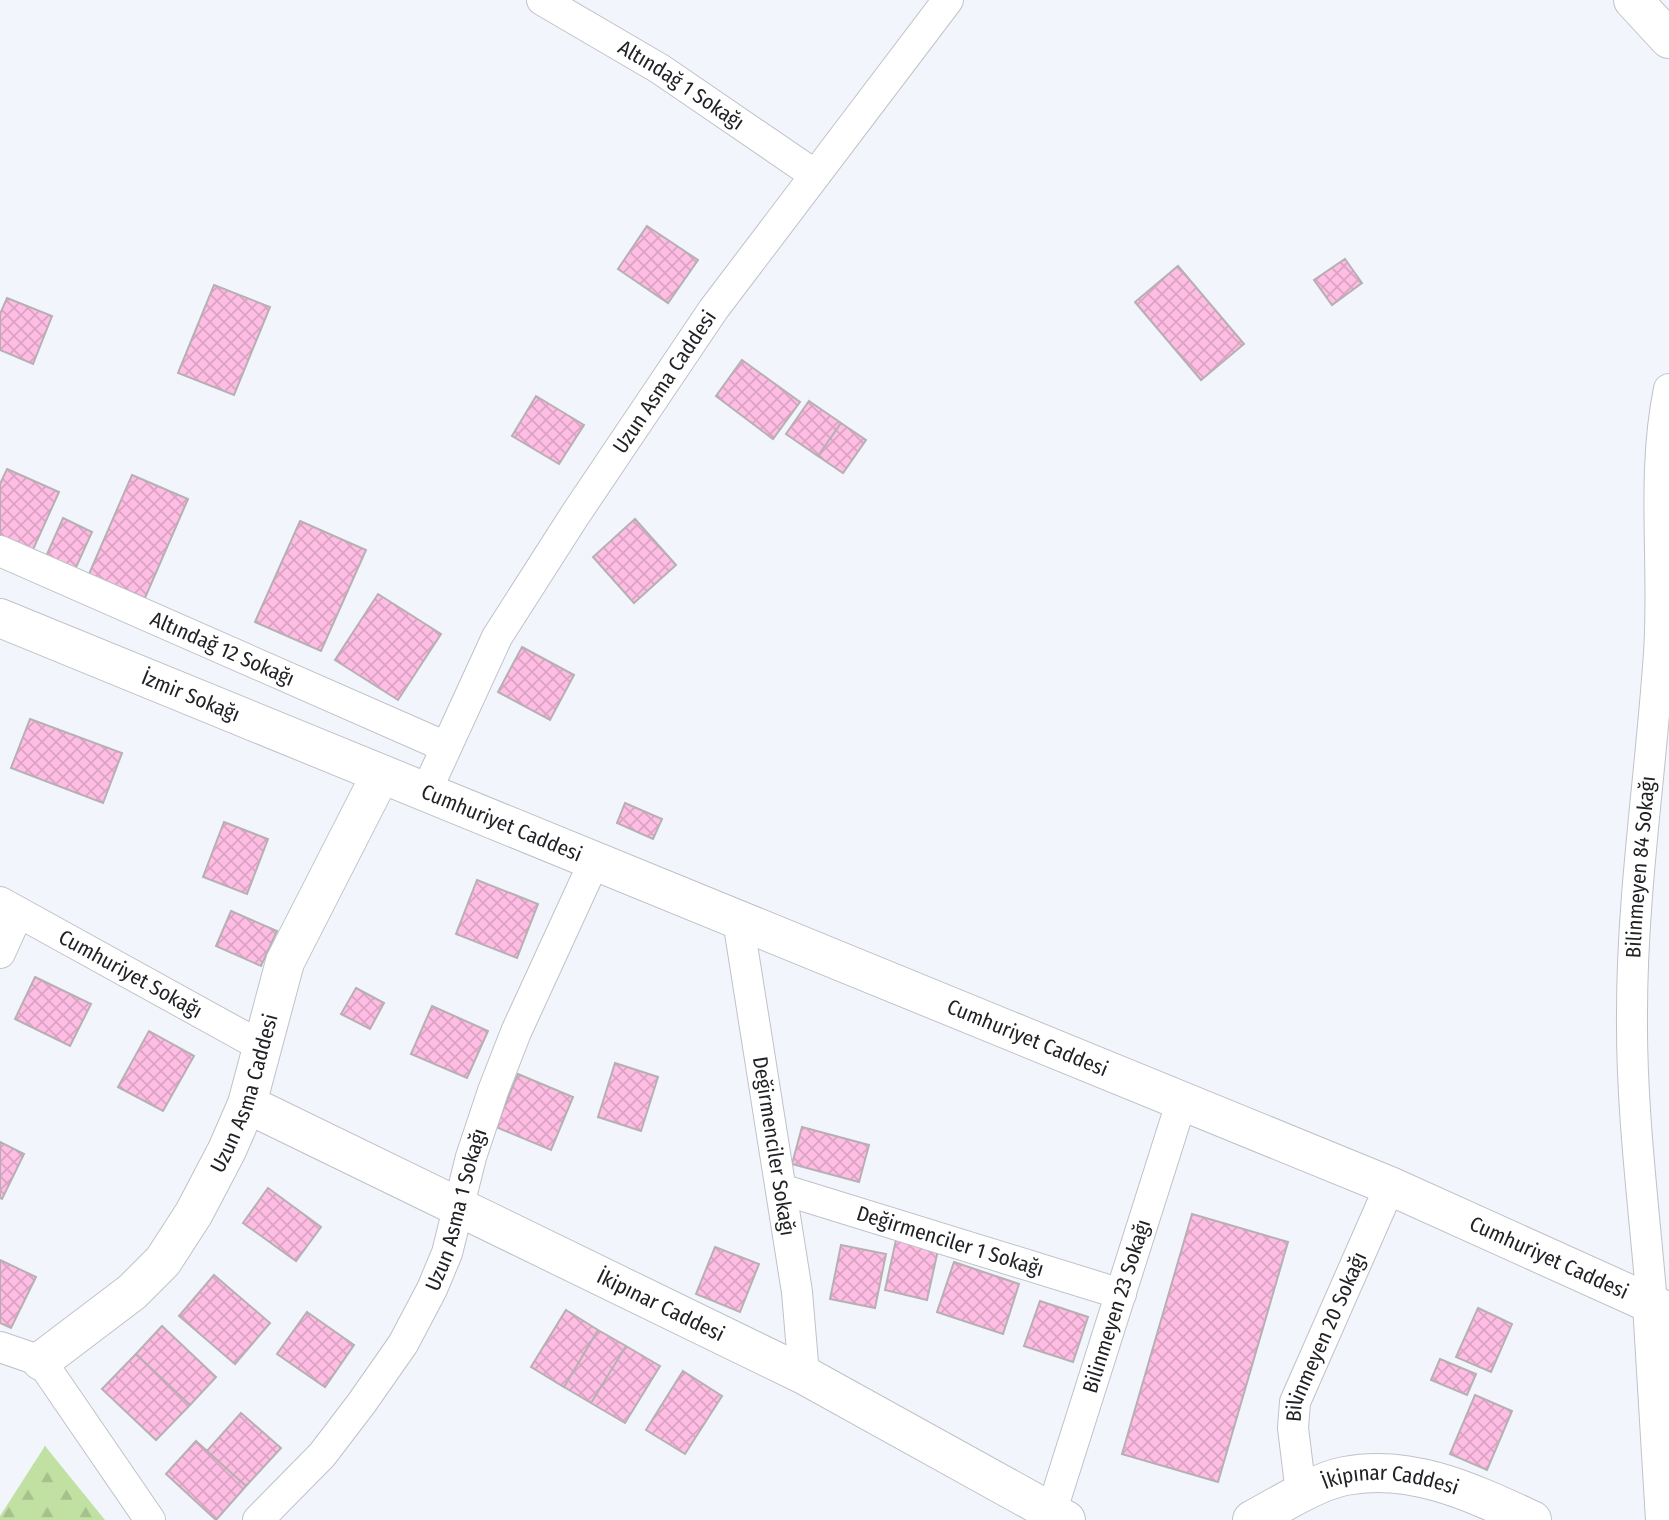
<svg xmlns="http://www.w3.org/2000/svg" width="1669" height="1520" viewBox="0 0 1669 1520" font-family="'Fira Sans Condensed',sans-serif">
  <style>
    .forest { fill: url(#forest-firs) }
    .building { fill: url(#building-cross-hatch); stroke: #b7b0b3; stroke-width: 2 }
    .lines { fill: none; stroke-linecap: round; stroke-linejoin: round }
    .street-casing { stroke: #bfc2c8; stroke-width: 32 }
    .secondary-casing { stroke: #bfc2c8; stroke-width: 40 }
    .primary-casing { stroke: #bfc2c8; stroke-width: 40 }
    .street { stroke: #fff; stroke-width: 30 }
    .secondary { stroke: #fff; stroke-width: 38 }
    .primary { stroke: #fff; stroke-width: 38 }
    .labels { text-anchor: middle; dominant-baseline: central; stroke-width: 6; stroke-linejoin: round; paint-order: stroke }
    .street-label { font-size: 21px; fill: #212225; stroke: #fff }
  </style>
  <defs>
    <pattern id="forest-firs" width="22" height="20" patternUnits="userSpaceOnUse" patternTransform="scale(1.75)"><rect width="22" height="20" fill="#c1e1a3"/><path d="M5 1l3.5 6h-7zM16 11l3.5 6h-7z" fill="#a6c18c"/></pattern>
    <pattern id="building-cross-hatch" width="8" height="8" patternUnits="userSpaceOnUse" patternTransform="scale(1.75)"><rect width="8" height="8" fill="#ffbde3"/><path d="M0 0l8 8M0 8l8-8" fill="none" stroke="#daa2c3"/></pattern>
  </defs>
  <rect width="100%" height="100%" fill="#f2f5fc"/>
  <path class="forest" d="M 45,1446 L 105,1520 L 0,1520 L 0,1516 Z"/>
  <path class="building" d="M 647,226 L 698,260 L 668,303 L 618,269 Z
    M 1345,259 L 1362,283 L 1332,305 L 1314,280 Z
    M 1178,266 L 1244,344 L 1201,380 L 1135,302 Z
    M 214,285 L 270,307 L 234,395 L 178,373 Z
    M 7,298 L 52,316 L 33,364 L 0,350 L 0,314 Z
    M 742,360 L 800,402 L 773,439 L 716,396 Z
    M 536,396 L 584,425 L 559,464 L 512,436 Z
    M 809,401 L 841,423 L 818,456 L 786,434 Z
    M 841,423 L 866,440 L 843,473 L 818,456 Z
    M 7,469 L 59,492 L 31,554 L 0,540 L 0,484 Z
    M 132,475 L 188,499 L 145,598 L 89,574 Z
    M 63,518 L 92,532 L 73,574 L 44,561 Z
    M 635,519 L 676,565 L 634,603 L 593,557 Z
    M 300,521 L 366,550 L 321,651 L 255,622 Z
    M 378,594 L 441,634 L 398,700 L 335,660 Z
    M 522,647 L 574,675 L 550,720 L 498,692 Z
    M 30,719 L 122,753 L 103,803 L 11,768 Z
    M 625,803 L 662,819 L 653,839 L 617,823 Z
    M 224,822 L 268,839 L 247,894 L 203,877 Z
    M 477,880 L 538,904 L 517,958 L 456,934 Z
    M 231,911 L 277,931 L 261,966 L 216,946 Z
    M 35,977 L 91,1004 L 70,1046 L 15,1019 Z
    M 356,988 L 384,1003 L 370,1029 L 341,1014 Z
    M 432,1006 L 488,1031 L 467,1078 L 411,1054 Z
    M 149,1031 L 194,1056 L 163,1111 L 118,1087 Z
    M 615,1063 L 658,1077 L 641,1131 L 598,1117 Z
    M 518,1074 L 573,1097 L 551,1150 L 496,1127 Z
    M 802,1127 L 869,1145 L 859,1182 L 792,1164 Z
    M 0,1142 L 24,1154 L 2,1199 L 0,1198 Z
    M 268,1188 L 321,1227 L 296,1261 L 243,1223 Z
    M 1192,1214 L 1288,1242 L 1218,1482 L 1122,1454 Z
    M 896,1240 L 938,1250 L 927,1300 L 885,1290 Z
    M 841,1245 L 886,1254 L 875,1308 L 830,1299 Z
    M 715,1247 L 759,1264 L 740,1312 L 696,1294 Z
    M 0,1260 L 36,1277 L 11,1328 L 0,1323 Z
    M 954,1262 L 1019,1284 L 1003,1334 L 937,1312 Z
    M 214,1275 L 270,1323 L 235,1364 L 179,1316 Z
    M 1040,1301 L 1088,1317 L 1073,1362 L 1024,1346 Z
    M 1478,1308 L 1512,1324 L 1491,1372 L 1456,1357 Z
    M 566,1310 L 598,1330 L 564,1387 L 531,1367 Z
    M 307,1312 L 354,1345 L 325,1387 L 277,1354 Z
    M 162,1326 L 216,1377 L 190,1405 L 136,1354 Z
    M 598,1330 L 626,1346 L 591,1403 L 564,1387 Z
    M 626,1346 L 660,1366 L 625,1423 L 591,1403 Z
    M 136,1354 L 190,1405 L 156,1440 L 102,1389 Z
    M 1440,1359 L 1476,1374 L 1467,1395 L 1431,1380 Z
    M 683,1371 L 722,1396 L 685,1454 L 646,1430 Z
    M 1475,1395 L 1512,1411 L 1487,1470 L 1450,1454 Z
    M 241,1413 L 281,1448 L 246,1486 L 207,1451 Z
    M 196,1441 L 246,1486 L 216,1520 L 166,1474 Z"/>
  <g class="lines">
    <defs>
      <g id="street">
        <path id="s1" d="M 542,0 L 660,69 L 815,175"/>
        <path id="s2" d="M 0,551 L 446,747"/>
        <path id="s3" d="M 425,794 L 497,637 L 575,515 L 713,310 L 948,0"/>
        <path id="s4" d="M 0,902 L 261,1046"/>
        <path id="s5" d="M 738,920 L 797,1292 L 804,1375"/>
        <path d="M 0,953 L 18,913"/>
        <path id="s6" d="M 781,1189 L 1121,1294"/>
        <path id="s7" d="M 1652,1304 C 1644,1207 1631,1110 1632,1013 C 1632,893 1651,773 1659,653 C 1665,566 1651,476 1669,389"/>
        <path d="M 0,1347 L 41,1361 L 150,1520"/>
        <path id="s8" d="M 1301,1493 L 1293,1428 L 1295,1402 L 1390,1186"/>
        <path id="s9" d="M 1051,1513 L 1182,1100"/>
        <path id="s10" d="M 258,1520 L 322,1455 L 361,1404 L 403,1344 L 432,1289 L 447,1253 L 471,1157 L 493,1091 L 516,1032 L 594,862"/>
      </g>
      <g id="secondary">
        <path id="s11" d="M 0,618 L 1390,1186 L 1669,1312"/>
        <path id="s12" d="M 247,1104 L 804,1375 L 1066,1520"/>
        <path d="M 1652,1304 L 1665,1520"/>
        <path id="s13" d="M 41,1361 L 132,1292 L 163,1261 L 194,1213 L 227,1150 L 247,1104 L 285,962 L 380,776"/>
        <path id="s14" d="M 1252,1520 C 1280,1505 1315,1482 1345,1476 C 1411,1463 1473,1493 1532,1520"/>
      </g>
      <path id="primary" d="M 1633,0 L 1669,39"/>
    </defs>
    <use href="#street" class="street-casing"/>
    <use href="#secondary" class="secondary-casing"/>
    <use href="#primary" class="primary-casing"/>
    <use href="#street" class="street"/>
    <use href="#secondary" class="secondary"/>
    <use href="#primary" class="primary"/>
  </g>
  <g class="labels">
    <g class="street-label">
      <text stroke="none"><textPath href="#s1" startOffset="163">Altındağ 1 Sokağı</textPath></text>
      <text stroke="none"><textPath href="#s3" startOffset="478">Uzun Asma Caddesi</textPath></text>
      <text stroke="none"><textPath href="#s2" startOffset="243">Altındağ 12 Sokağı</textPath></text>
      <text stroke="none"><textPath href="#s11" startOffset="206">İzmir Sokağı</textPath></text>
      <text stroke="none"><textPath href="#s11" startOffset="542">Cumhuriyet Caddesi</textPath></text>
      <text stroke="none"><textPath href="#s7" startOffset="438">Bilinmeyen 84 Sokağı</textPath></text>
      <text stroke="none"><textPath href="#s4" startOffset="149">Cumhuriyet Sokağı</textPath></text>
      <text stroke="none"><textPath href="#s11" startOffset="1110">Cumhuriyet Caddesi</textPath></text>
      <text stroke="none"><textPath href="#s13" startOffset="346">Uzun Asma Caddesi</textPath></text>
      <text stroke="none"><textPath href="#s5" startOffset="229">Değirmenciler Sokağı</textPath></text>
      <text stroke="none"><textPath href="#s10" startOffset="374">Uzun Asma 1 Sokağı</textPath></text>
      <text stroke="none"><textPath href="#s6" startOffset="177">Değirmenciler 1 Sokağı</textPath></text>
      <text stroke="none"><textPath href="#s11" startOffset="1676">Cumhuriyet Caddesi</textPath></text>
      <text stroke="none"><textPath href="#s12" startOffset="460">İkipınar Caddesi</textPath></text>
      <text stroke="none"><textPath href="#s9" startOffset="217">Bilinmeyen 23 Sokağı</textPath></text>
      <text stroke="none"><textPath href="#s8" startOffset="163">Bilinmeyen 20 Sokağı</textPath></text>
      <text stroke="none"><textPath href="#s14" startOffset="149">İkipınar Caddesi</textPath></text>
    </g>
  </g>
</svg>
